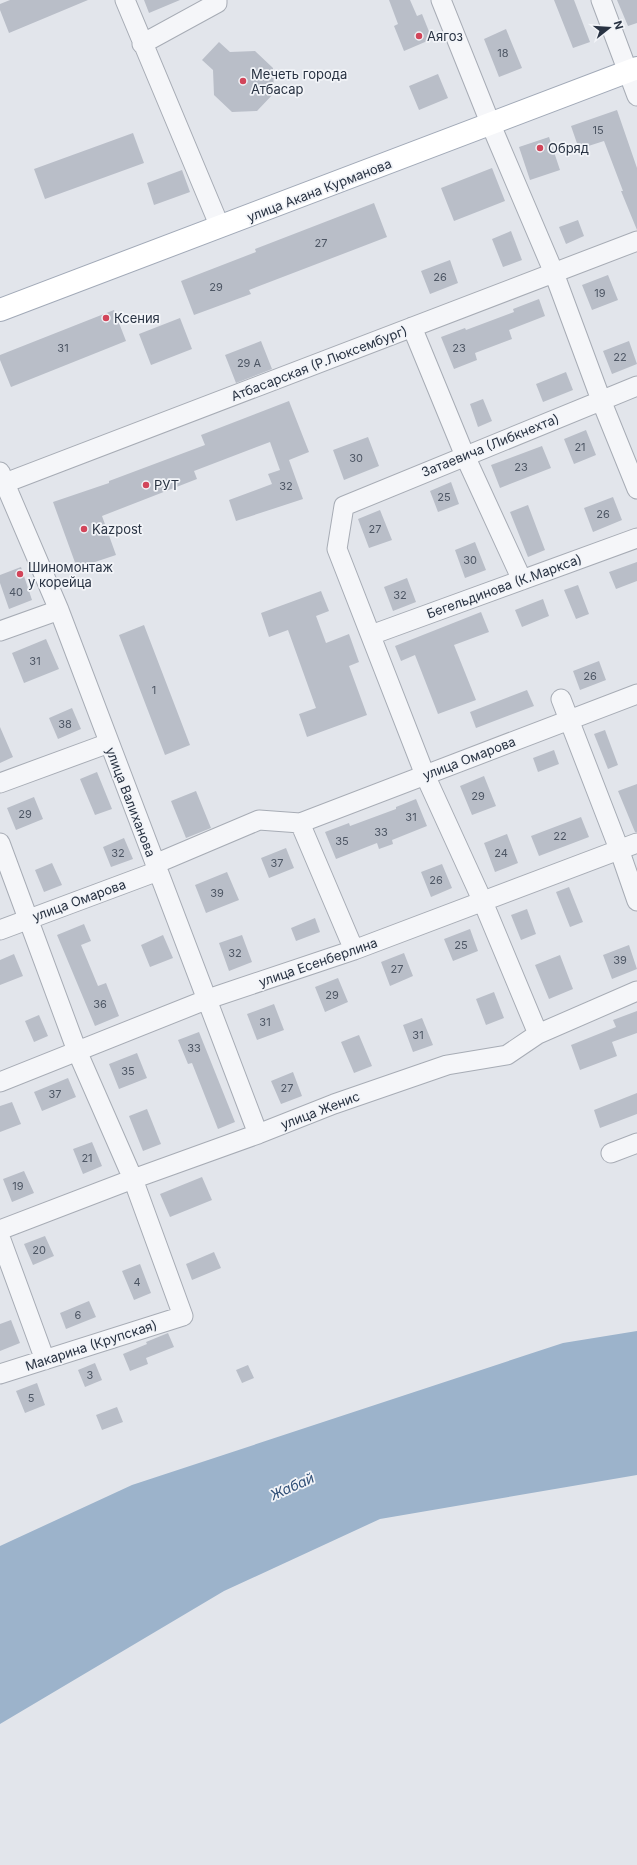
<svg xmlns="http://www.w3.org/2000/svg" width="637" height="1865" viewBox="0 0 637 1865" font-family="Inter,sans-serif">
  <style>
    .water { fill: #9cb3cb }
    .building { fill: #b9bec8 }
    .lines { fill: none; stroke-linecap: round; stroke-linejoin: round }
    .minor-casing { stroke: #a7acb5; stroke-width: 21 }
    .major-casing { stroke: #a1a9b7; stroke-width: 24 }
    .minor { stroke: #f5f6f9; stroke-width: 19 }
    .major { stroke: #fff; stroke-width: 22 }
    .poi-dot { fill: #d2455a; stroke: #f2f4f8; stroke-width: 1.5 }
    .labels { text-anchor: middle; dominant-baseline: central; stroke-width: 3.5; stroke-linejoin: round; paint-order: stroke }
    .number-label { font-size: 11px; fill: #4d5664 }
    .poi-label { font-size: 13px; fill: #293343; stroke: #f2f4f8; text-anchor: start }
    .street-label { font-size: 13px; fill: #293343; stroke: #f2f4f8 }
    .water-label { font-size: 14px; font-style: italic; fill: #325178; stroke: #f2f4f8 }
  </style>
  <rect width="100%" height="100%" fill="#e2e5eb"/>
  <path class="water" d="M 637,1331 L 637,1475 L 380,1519 L 224,1591 L 0,1724 L 0,1546 L 132,1485 L 563,1343 Z"/>
  <path class="building" d="M 10,0 L 88,0 L 9,33 L 0,10 L 0,4 Z
    M 144,0 L 180,0 L 149,13 Z
    M 389,0 L 410,0 L 417,16 L 422,14 L 432,39 L 404,51 L 394,26 L 398,24 Z
    M 554,0 L 574,0 L 590,42 L 573,48 Z
    M 617,0 L 637,0 L 637,23 L 628,26 Z
    M 506,29 L 522,68 L 499,77 L 484,39 Z
    M 219,42 L 230,52 L 255,51 L 273,68 L 274,93 L 257,111 L 232,112 L 214,95 L 213,70 L 202,60 Z
    M 438,74 L 448,98 L 419,110 L 409,86 Z
    M 617,110 L 637,168 L 637,230 L 621,191 L 623,191 L 604,141 L 579,149 L 571,126 Z
    M 133,133 L 144,163 L 45,199 L 34,169 Z
    M 549,137 L 560,170 L 530,180 L 519,147 Z
    M 492,168 L 505,201 L 454,221 L 441,188 Z
    M 182,170 L 190,192 L 154,205 L 147,183 Z
    M 374,203 L 387,237 L 249,290 L 251,294 L 194,315 L 181,281 L 256,252 L 255,249 Z
    M 578,220 L 584,236 L 566,244 L 559,227 Z
    M 511,231 L 522,260 L 503,267 L 492,239 Z
    M 450,260 L 458,283 L 430,294 L 421,271 Z
    M 608,275 L 618,300 L 592,310 L 582,285 Z
    M 539,299 L 545,316 L 509,330 L 512,339 L 475,353 L 477,360 L 454,369 L 441,337 L 465,328 L 466,330 L 514,312 L 513,309 Z
    M 114,310 L 126,341 L 11,387 L 0,360 L 0,355 Z
    M 180,318 L 192,349 L 151,365 L 139,334 Z
    M 261,341 L 272,369 L 236,383 L 225,355 Z
    M 629,341 L 637,364 L 612,374 L 603,351 Z
    M 566,372 L 573,390 L 543,402 L 536,384 Z
    M 483,399 L 492,421 L 478,427 L 470,404 Z
    M 289,401 L 309,452 L 289,460 L 303,499 L 236,521 L 229,500 L 272,484 L 268,474 L 280,470 L 270,442 L 194,471 L 197,479 L 102,516 L 116,555 L 77,568 L 53,502 L 109,483 L 109,481 L 205,445 L 201,435 Z
    M 586,430 L 596,455 L 574,464 L 564,439 Z
    M 368,437 L 379,466 L 344,480 L 333,450 Z
    M 542,446 L 551,468 L 500,488 L 491,465 Z
    M 451,482 L 459,504 L 438,512 L 430,491 Z
    M 613,497 L 622,520 L 593,532 L 584,508 Z
    M 528,505 L 545,550 L 528,557 L 510,512 Z
    M 380,510 L 392,540 L 369,548 L 358,519 Z
    M 475,542 L 486,570 L 465,578 L 455,550 Z
    M 637,562 L 637,581 L 616,589 L 609,572 Z
    M 21,567 L 32,600 L 9,609 L 0,583 L 0,575 Z
    M 407,578 L 416,602 L 393,611 L 384,587 Z
    M 578,585 L 589,614 L 576,619 L 564,590 Z
    M 321,591 L 329,611 L 316,616 L 326,643 L 349,634 L 359,662 L 349,666 L 367,715 L 307,737 L 299,714 L 316,708 L 288,630 L 269,637 L 261,613 Z
    M 543,599 L 549,616 L 522,627 L 515,610 Z
    M 481,612 L 489,632 L 454,645 L 476,700 L 438,714 L 415,655 L 401,661 L 395,646 Z
    M 144,625 L 190,745 L 165,755 L 119,635 Z
    M 46,639 L 59,669 L 24,683 L 12,653 Z
    M 599,661 L 606,680 L 580,690 L 573,671 Z
    M 527,690 L 534,706 L 476,728 L 470,712 Z
    M 72,708 L 81,729 L 58,739 L 49,718 Z
    M 0,727 L 13,757 L 0,763 Z
    M 605,730 L 618,765 L 608,769 L 594,734 Z
    M 554,750 L 559,764 L 538,772 L 533,758 Z
    M 97,772 L 112,809 L 95,815 L 80,779 Z
    M 484,776 L 496,806 L 472,815 L 460,786 Z
    M 637,784 L 637,832 L 635,832 L 618,791 Z
    M 196,791 L 211,828 L 186,838 L 171,801 Z
    M 34,797 L 43,819 L 16,830 L 7,808 Z
    M 416,799 L 427,826 L 392,840 L 393,844 L 379,849 L 377,843 L 336,859 L 325,832 L 349,823 L 350,826 L 396,809 L 396,807 Z
    M 581,817 L 589,837 L 539,856 L 531,836 Z
    M 507,834 L 518,863 L 495,872 L 484,843 Z
    M 124,838 L 133,859 L 111,867 L 103,847 Z
    M 286,848 L 294,868 L 269,878 L 261,858 Z
    M 52,863 L 62,885 L 44,892 L 35,870 Z
    M 442,864 L 452,888 L 431,897 L 421,872 Z
    M 227,872 L 239,900 L 206,913 L 195,885 Z
    M 569,887 L 583,922 L 570,927 L 556,892 Z
    M 527,909 L 536,934 L 521,940 L 511,915 Z
    M 315,918 L 320,932 L 296,941 L 291,928 Z
    M 84,924 L 91,941 L 81,945 L 98,986 L 106,983 L 119,1016 L 95,1026 L 57,935 Z
    M 470,929 L 478,951 L 453,961 L 444,939 Z
    M 163,935 L 173,958 L 150,967 L 141,945 Z
    M 242,935 L 252,962 L 229,971 L 219,943 Z
    M 629,945 L 637,969 L 612,979 L 603,955 Z
    M 404,953 L 413,976 L 390,986 L 381,962 Z
    M 14,954 L 23,976 L 0,985 L 0,960 Z
    M 560,955 L 573,989 L 549,999 L 535,965 Z
    M 338,978 L 348,1002 L 325,1012 L 315,987 Z
    M 494,992 L 504,1018 L 486,1025 L 476,999 Z
    M 274,1004 L 284,1030 L 257,1040 L 247,1014 Z
    M 637,1011 L 637,1033 L 612,1042 L 617,1056 L 580,1070 L 571,1045 L 616,1027 L 613,1020 Z
    M 39,1015 L 48,1036 L 34,1042 L 25,1021 Z
    M 422,1018 L 433,1045 L 413,1052 L 403,1025 Z
    M 199,1032 L 235,1122 L 218,1129 L 192,1063 L 188,1064 L 178,1040 Z
    M 359,1035 L 372,1066 L 354,1073 L 341,1042 Z
    M 137,1053 L 147,1078 L 119,1089 L 109,1064 Z
    M 293,1072 L 302,1096 L 281,1104 L 271,1081 Z
    M 68,1078 L 76,1097 L 42,1111 L 34,1092 Z
    M 637,1093 L 637,1114 L 600,1128 L 594,1110 Z
    M 12,1102 L 21,1124 L 0,1132 L 0,1106 Z
    M 147,1109 L 161,1144 L 143,1151 L 129,1116 Z
    M 92,1142 L 102,1166 L 83,1174 L 73,1149 Z
    M 24,1171 L 34,1193 L 12,1202 L 3,1179 Z
    M 202,1177 L 212,1200 L 170,1217 L 160,1194 Z
    M 45,1236 L 54,1256 L 33,1265 L 24,1244 Z
    M 214,1252 L 221,1268 L 192,1280 L 186,1264 Z
    M 140,1264 L 151,1293 L 134,1300 L 122,1271 Z
    M 89,1301 L 96,1317 L 66,1329 L 60,1313 Z
    M 11,1320 L 20,1343 L 0,1351 L 0,1324 Z
    M 168,1333 L 174,1347 L 146,1358 L 148,1364 L 130,1371 L 123,1354 L 147,1344 L 146,1342 Z
    M 95,1363 L 102,1380 L 85,1387 L 78,1370 Z
    M 248,1365 L 254,1378 L 242,1383 L 236,1370 Z
    M 37,1383 L 45,1405 L 25,1413 L 16,1391 Z
    M 117,1407 L 123,1422 L 102,1430 L 96,1415 Z"/>
  <g class="lines">
    <defs>
      <path id="minor" d="M 125,0 L 220,227
        M 441,0 L 491,125 L 554,273 L 601,400 L 637,489
        M 601,0 L 637,96
        M 142,44 L 217,3 L 217,0
        M 412,327 L 465,456 L 522,580
        M 0,472 L 59,610 L 258,1134
        M 0,485 L 637,241
        M 0,631 L 59,610
        M 371,635 L 637,538
        M 561,699 L 619,849 L 637,901
        M 0,783 L 109,743
        M 300,823 L 354,950
        M 0,843 L 77,1051 L 133,1179 L 183,1316 L 0,1374
        M 155,864 L 259,820 L 300,823 L 637,694
        M 0,930 L 158,871
        M 538,1034 L 483,902 L 425,775 L 337,549 L 344,506 L 637,386
        M 0,1082 L 208,999 L 354,950 L 637,843
        M 611,1153 L 637,1143
        M 0,1230 L 133,1179 L 258,1134 L 334,1104 L 447,1065 L 507,1055 L 538,1034 L 637,991
        M 0,1237 L 45,1360"/>
      <path id="major" d="M 0,310 L 637,68"/>
    </defs>
    <use href="#minor" class="minor-casing"/>
    <use href="#major" class="major-casing"/>
    <use href="#minor" class="minor"/>
    <use href="#major" class="major"/>
  </g>
  <g class="poi-dot">
    <circle cx="419" cy="36" r="4"/>
    <circle cx="243" cy="81" r="4"/>
    <circle cx="540" cy="148" r="4"/>
    <circle cx="106" cy="318" r="4"/>
    <circle cx="146" cy="485" r="4"/>
    <circle cx="84" cy="529" r="4"/>
    <circle cx="20" cy="574" r="4"/>
  </g>
  <g class="labels">
    <g class="number-label">
      <text x="503" y="53">18</text>
      <text x="598" y="130">15</text>
      <text x="321" y="243">27</text>
      <text x="440" y="277">26</text>
      <text x="216" y="287">29</text>
      <text x="600" y="293">19</text>
      <text x="63" y="348">31</text>
      <text x="459" y="348">23</text>
      <text x="620" y="357">22</text>
      <text x="249" y="363">29 А</text>
      <text x="580" y="447">21</text>
      <text x="356" y="458">30</text>
      <text x="521" y="467">23</text>
      <text x="286" y="486">32</text>
      <text x="444" y="497">25</text>
      <text x="603" y="514">26</text>
      <text x="375" y="529">27</text>
      <text x="470" y="560">30</text>
      <text x="16" y="592">40</text>
      <text x="400" y="595">32</text>
      <text x="35" y="661">31</text>
      <text x="590" y="676">26</text>
      <text x="154" y="690">1</text>
      <text x="65" y="724">38</text>
      <text x="478" y="796">29</text>
      <text x="25" y="814">29</text>
      <text x="411" y="817">31</text>
      <text x="381" y="832">33</text>
      <text x="560" y="836">22</text>
      <text x="342" y="841">35</text>
      <text x="118" y="853">32</text>
      <text x="501" y="853">24</text>
      <text x="277" y="863">37</text>
      <text x="436" y="880">26</text>
      <text x="217" y="893">39</text>
      <text x="461" y="945">25</text>
      <text x="235" y="953">32</text>
      <text x="620" y="960">39</text>
      <text x="397" y="969">27</text>
      <text x="332" y="995">29</text>
      <text x="100" y="1004">36</text>
      <text x="265" y="1022">31</text>
      <text x="418" y="1035">31</text>
      <text x="194" y="1048">33</text>
      <text x="128" y="1071">35</text>
      <text x="287" y="1088">27</text>
      <text x="55" y="1094">37</text>
      <text x="87" y="1158">21</text>
      <text x="18" y="1186">19</text>
      <text x="39" y="1250">20</text>
      <text x="137" y="1282">4</text>
      <text x="78" y="1315">6</text>
      <text x="90" y="1375">3</text>
      <text x="31" y="1398">5</text>
    </g>
    <g class="poi-label">
      <text x="427" y="36">Аягоз</text>
      <text x="251" y="74">Мечеть города<tspan x="251" dy="15">Атбасар</tspan></text>
      <text x="548" y="148">Обряд</text>
      <text x="114" y="318">Ксения</text>
      <text x="154" y="485">РУТ</text>
      <text x="92" y="529">Kazpost</text>
      <text x="28" y="567">Шиномонтаж<tspan x="28" dy="15">у корейца</tspan></text>
    </g>
    <g class="street-label">
      <text transform="translate(319 190) rotate(-21)">улица Акана Курманова</text>
      <text transform="translate(319 363) rotate(-21)">Атбасарская (Р.Люксембург)</text>
      <text transform="translate(490 445) rotate(-22)">Затаевича (Либкнехта)</text>
      <text transform="translate(504 586) rotate(-20)">Бегельдинова (К.Маркса)</text>
      <text transform="translate(469 758) rotate(-21)">улица Омарова</text>
      <text transform="translate(131 802) rotate(69)">улица Валиханова</text>
      <text transform="translate(79 900) rotate(-20)">улица Омарова</text>
      <text transform="translate(318 962) rotate(-19)">улица Есенберлина</text>
      <text transform="translate(320 1110) rotate(-21)">улица Женис</text>
      <text transform="translate(91 1345) rotate(-18)">Макарина (Крупская)</text>
    </g>
    <g class="water-label">
      <text transform="translate(292 1486) rotate(-24)">Жабай</text>
    </g>
  </g>
  <g transform="translate(609 28) rotate(73)" stroke="#f2f4f8" stroke-width="3" paint-order="stroke">
  <path d="M0-3L7 15L0 10L-7 15Z" fill="#293343"/>
  <text y="-6" font-size="11" font-weight="bold" text-anchor="middle" fill="#293343">N</text>
  </g>
</svg>
